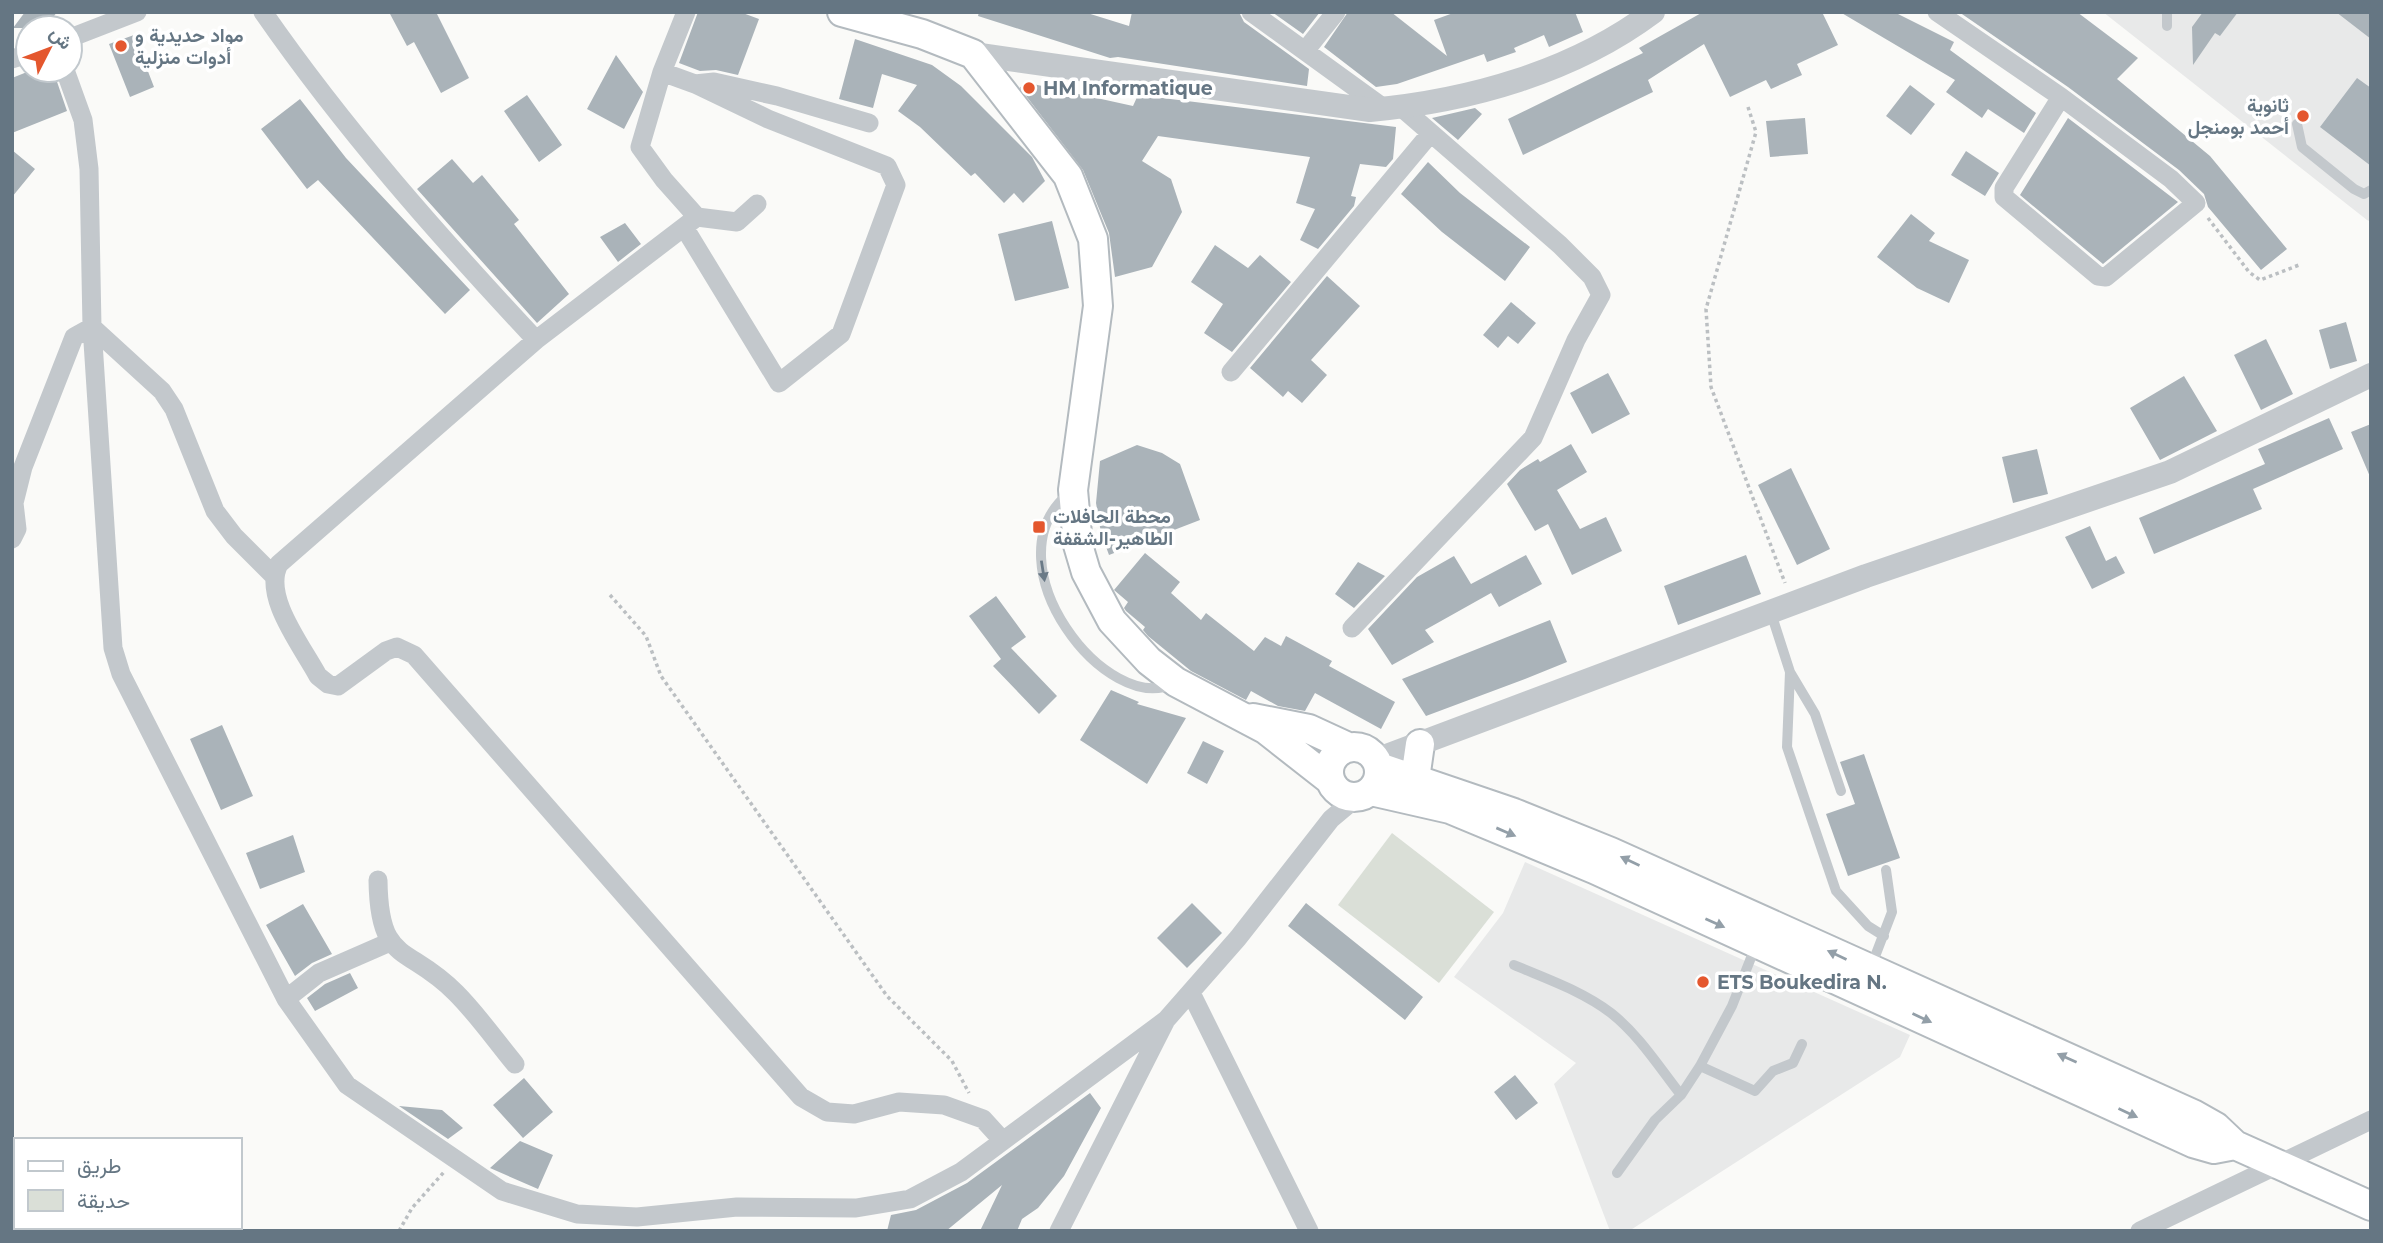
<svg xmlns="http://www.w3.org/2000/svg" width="2383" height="1243" viewBox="0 0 2383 1243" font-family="Montserrat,Vazirmatn,sans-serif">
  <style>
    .built { fill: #e8e9e9 }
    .green { fill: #dadfd7 }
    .building { fill: #aab3b9 }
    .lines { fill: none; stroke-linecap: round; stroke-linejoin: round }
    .secondary-casing { stroke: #b3babf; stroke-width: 32 }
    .path { stroke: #bbbfc2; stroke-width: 3.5; stroke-dasharray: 3.5 3.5; stroke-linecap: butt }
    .service { stroke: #c3c8cc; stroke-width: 10 }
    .minor { stroke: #c3c8cc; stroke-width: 19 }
    .tertiary { stroke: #c3c8cc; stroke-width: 24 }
    .secondary { stroke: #fff; stroke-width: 28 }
    .oneway { fill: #6a7a87 }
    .oneway2 { fill: #939fa8 }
    .poi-dot { fill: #e4572e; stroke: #fff; stroke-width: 2.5 }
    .labels { text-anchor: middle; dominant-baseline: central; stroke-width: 7; stroke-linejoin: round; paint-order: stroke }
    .poi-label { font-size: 19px; font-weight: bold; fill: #657683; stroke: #fff; text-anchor: start }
  </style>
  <rect width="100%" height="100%" fill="#fafaf8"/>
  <path class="built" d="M 2103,12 L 2371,12 L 2371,222 L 2367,220 Z
    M 1525,862 L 1910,1035 L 1900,1057 L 1629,1231 L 1610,1231 L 1554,1084 L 1576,1063 L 1454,977 L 1503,913 Z"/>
  <path class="green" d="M 1392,833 L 1494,912 L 1439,983 L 1338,905 Z"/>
  <path class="building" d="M 25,12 L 57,12 L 45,28 L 13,28 Z
    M 389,12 L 436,12 L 469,78 L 441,93 L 414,42 L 407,46 Z
    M 698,12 L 740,12 L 759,19 L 738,75 L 716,70 L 700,71 L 679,63 Z
    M 979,12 L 1084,12 L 1129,26 L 1132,12 L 1239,12 L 1244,22 L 1309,69 L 1307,86 L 1118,57 L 1110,58 L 978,16 Z
    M 1272,12 L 1320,12 L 1303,34 Z
    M 1348,12 L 1391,12 L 1447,56 L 1434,20 L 1456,12 L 1575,12 L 1583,32 L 1549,47 L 1544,35 L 1514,48 L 1516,52 L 1487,62 L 1484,54 L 1397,84 L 1376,87 L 1324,47 Z
    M 1703,12 L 1822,12 L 1838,45 L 1797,64 L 1802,75 L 1771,89 L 1766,80 L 1730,97 L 1704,44 L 1648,80 L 1653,92 L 1523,155 L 1508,119 L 1643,53 L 1639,48 Z
    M 1840,12 L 1894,12 L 1954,42 L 1950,50 L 2036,113 L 2024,133 L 1988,109 L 1982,118 L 1946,92 L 1955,80 Z
    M 1959,12 L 2077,12 L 2138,58 L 2117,79 L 2210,156 L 2287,249 L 2261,270 L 2208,207 L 2204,194 L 2179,170 L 2068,87 Z
    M 2203,12 L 2238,12 L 2220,36 L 2215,33 L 2193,65 L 2192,27 Z
    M 2336,12 L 2371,12 L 2371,39 Z
    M 134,35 L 154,87 L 130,97 L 109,44 Z
    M 855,39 L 932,65 L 961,86 L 1032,157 L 1045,181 L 1023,203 L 1014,193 L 1004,203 L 975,173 L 971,176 L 920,127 L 898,111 L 917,85 L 882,74 L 873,108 L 839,99 Z
    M 616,55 L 643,92 L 624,129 L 587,109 Z
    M 32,70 L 53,70 L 67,111 L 12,133 L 12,78 Z
    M 2357,78 L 2371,88 L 2371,166 L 2320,127 Z
    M 1024,82 L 1133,106 L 1138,95 L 1396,127 L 1393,159 L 1386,167 L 1360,164 L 1351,196 L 1356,197 L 1354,206 L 1318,249 L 1300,240 L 1315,209 L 1296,203 L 1310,157 L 1158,136 L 1142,161 L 1171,179 L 1182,212 L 1152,267 L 1115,277 L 1109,233 L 1083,170 L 1020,88 Z
    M 1910,85 L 1935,104 L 1911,135 L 1886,116 Z
    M 527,95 L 562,145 L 539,162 L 504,111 Z
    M 300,99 L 346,158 L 470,290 L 445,314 L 318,180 L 307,189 L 261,129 Z
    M 1475,108 L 1482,114 L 1458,140 L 1432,118 Z
    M 1805,118 L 1808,154 L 1770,157 L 1766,121 Z
    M 2068,118 L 2178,202 L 2103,264 L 2020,195 Z
    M 12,150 L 35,169 L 12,197 Z
    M 1966,151 L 1999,173 L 1985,196 L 1951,175 Z
    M 452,159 L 473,183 L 482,175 L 519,220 L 514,224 L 569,294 L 537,323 L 417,189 Z
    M 1428,162 L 1460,193 L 1530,247 L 1505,281 L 1442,232 L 1401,194 Z
    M 1911,214 L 1935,233 L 1929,241 L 1969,260 L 1949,303 L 1917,288 L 1877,257 Z
    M 1052,221 L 1069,288 L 1015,301 L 998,234 Z
    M 625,223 L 641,244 L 618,262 L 600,237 Z
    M 1215,245 L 1248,268 L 1260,255 L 1291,282 L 1232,352 L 1204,333 L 1223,304 L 1191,282 Z
    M 1327,276 L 1360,306 L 1311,360 L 1327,375 L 1302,403 L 1288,391 L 1283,397 L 1250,368 Z
    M 1511,302 L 1536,323 L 1518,344 L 1508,336 L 1498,348 L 1483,335 Z
    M 2346,322 L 2357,361 L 2330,369 L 2319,330 Z
    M 2266,339 L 2293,394 L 2261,410 L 2234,355 Z
    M 1608,373 L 1630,414 L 1592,434 L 1570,393 Z
    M 2184,376 L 2217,431 L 2160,460 L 2130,408 Z
    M 2329,418 L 2343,449 L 2253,489 L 2262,509 L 2154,554 L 2139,518 L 2265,464 L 2258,449 Z
    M 2371,424 L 2371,479 L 2351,432 Z
    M 1571,444 L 1587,472 L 1557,490 L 1580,529 L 1606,517 L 1622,551 L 1572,575 L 1548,524 L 1535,531 L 1507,484 L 1520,470 L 1538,459 L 1540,462 Z
    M 1137,445 L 1162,453 L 1180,464 L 1200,520 L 1109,555 L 1101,533 L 1096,503 L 1100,461 Z
    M 2037,449 L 2048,494 L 2013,503 L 2002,457 Z
    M 1791,468 L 1830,549 L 1797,565 L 1758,485 Z
    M 2090,526 L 2106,561 L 2116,556 L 2125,573 L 2092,589 L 2065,537 Z
    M 1145,553 L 1180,582 L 1171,593 L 1201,620 L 1206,613 L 1254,651 L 1265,637 L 1281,646 L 1286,636 L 1332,661 L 1329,666 L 1395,702 L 1381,729 L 1315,693 L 1305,711 L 1278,706 L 1251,691 L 1246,700 L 1191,671 L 1148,636 L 1143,630 L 1145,627 L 1126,611 L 1124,608 L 1128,602 L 1114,590 Z
    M 1526,555 L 1542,584 L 1499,607 L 1491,593 L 1425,630 L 1434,642 L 1392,665 L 1368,629 L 1417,577 L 1454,556 L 1471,584 Z
    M 1746,555 L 1761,594 L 1678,625 L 1664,586 Z
    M 1358,562 L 1385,576 L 1354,608 L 1335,594 Z
    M 996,596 L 1026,637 L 1011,648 L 1057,696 L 1039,714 L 993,666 L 1001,659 L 969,616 Z
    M 1550,620 L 1567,662 L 1525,679 L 1426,716 L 1402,679 Z
    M 1111,690 L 1139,702 L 1137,704 L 1186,718 L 1147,784 L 1080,740 Z
    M 222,725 L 253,796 L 221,810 L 190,739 Z
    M 1203,741 L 1224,751 L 1207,784 L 1187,773 Z
    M 1864,754 L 1900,858 L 1848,876 L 1826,814 L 1855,804 L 1840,762 Z
    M 293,835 L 305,872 L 260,889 L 246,853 Z
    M 1192,903 L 1222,933 L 1187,968 L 1157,938 Z
    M 1306,903 L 1423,997 L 1405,1020 L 1288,926 Z
    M 303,904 L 332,954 L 312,963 L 295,976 L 266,925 Z
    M 350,973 L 358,988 L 315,1011 L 307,998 L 325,984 Z
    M 1515,1075 L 1538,1103 L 1516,1120 L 1494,1092 Z
    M 524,1078 L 553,1112 L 523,1138 L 493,1105 Z
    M 1090,1093 L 1101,1108 L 1064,1176 L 1038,1208 L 1022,1219 L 1017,1231 L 980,1231 L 1002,1185 L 946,1231 L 887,1231 L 891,1215 L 916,1210 L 967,1183 Z
    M 399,1106 L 442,1110 L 463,1128 L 448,1139 Z
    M 520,1141 L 553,1155 L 538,1189 L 490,1168 Z"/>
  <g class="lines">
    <defs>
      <path id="secondary" d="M 842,12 L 922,34 L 973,54 L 1068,176 L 1093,239 L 1098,306 L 1073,490 L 1078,545 L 1086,572 L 1112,621 L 1149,661 L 1176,682 L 1265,729 L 1330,780
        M 1253,718 L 1309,729 L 1348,747
        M1329 772a25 25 0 1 1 50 0a25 25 0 1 1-50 0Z
        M 1379,767 L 1514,813 L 1611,852 L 2193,1114 L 2216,1127 L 2235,1145 L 2371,1206
        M 1415,779 L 1420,744
        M 1371,791 L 1450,809 L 1594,869 L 2193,1143 L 2214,1149 L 2235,1145"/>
    </defs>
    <use href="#secondary" class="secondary-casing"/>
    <path class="path" d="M 1748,107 L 1756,132 L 1706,309 L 1711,387 L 1785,583
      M 2208,218 L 2249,272 L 2260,280 L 2299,265
      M 610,595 L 646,636 L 661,676 L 887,996 L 952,1061 L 969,1093
      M 399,1231 L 412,1208 L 444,1172"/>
    <path class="service" d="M 2167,12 L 2167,26
      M 2297,124 L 2302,147 L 2354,189 L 2364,194 L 2371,190
      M 1067,495 C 988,564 1108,718 1174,683
      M 1771,613 L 1790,672 L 1815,714 L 1841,791
      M 1790,672 L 1787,747 L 1836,891 L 1868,926 L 1884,936
      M 1514,965 C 1547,979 1582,991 1611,1013 C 1639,1035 1659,1067 1681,1095
      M 1871,967 L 1892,912 L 1886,870
      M 1700,1066 L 1755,1091 L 1773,1071 L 1793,1063 L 1802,1044
      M 1617,1173 L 1655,1120 L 1681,1095 L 1700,1066 L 1732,1006 L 1756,945"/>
    <path class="minor" d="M 263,12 C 345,130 438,235 536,340 L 697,217 L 664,180 L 640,147 L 662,72 L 686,12
      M 1251,12 L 1385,109
      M 1937,12 L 2061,97 L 2171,179 L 2196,203 L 2106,277 L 2098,276 L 2004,197 L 2004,188 L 2061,97
      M 70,38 L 137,12
      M 1305,51 L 1336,12
      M 12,59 L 28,54
      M 65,70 L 83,120 L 89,169 L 92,327 L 113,648 L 121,674 L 286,999 L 347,1085 L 502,1191 L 577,1214 L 637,1217 L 737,1207 L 856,1208 L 910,1199 L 961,1172 L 1166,1020
      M 662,72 L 695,84 L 714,82 L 777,96 L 869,123
      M 697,217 L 737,222 L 757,204
      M 684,227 L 779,383 L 841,334 L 896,185 L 887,166 L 768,119 L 695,84
      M 536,340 L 279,564 C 262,596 302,646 318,676 L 328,684 L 338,686 L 386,651 L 397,647 L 414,655 L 801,1097 L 827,1112 L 854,1114 L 899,1102 L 944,1105 L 983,1119 L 1003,1141
      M 1231,372 L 1430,134
      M 12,539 L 17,529 L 14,503 L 23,467 L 74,337 L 92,327 L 162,391 L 174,409 L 215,511 L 234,536 L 273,575
      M 1352,628 L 1533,438 L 1576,340 L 1601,295 L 1592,277 L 1560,245 L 1401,107
      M 378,880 C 379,966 408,944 456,993 C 477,1014 496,1041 515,1064
      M 1191,993 L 1309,1231
      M 286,999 L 319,973 L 390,942
      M 1059,1231 L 1166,1020 L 1238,938 L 1331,819 L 1356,798
      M 2140,1231 L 2371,1120"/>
    <path class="tertiary" d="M 973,54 L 1370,110 C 1469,101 1573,72 1653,12
      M 1376,760 L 1866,576 L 2170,472 L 2371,375"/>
    <use href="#secondary" class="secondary"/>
  </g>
  <defs><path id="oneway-solid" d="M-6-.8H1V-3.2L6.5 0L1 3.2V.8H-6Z" transform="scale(1.75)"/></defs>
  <use class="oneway" href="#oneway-solid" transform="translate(1043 571) rotate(81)"/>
  <g class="oneway2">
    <use href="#oneway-solid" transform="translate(1506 832) rotate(23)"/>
    <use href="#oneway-solid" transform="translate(1630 861) rotate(-155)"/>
    <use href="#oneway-solid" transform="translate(1715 923) rotate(24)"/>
    <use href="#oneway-solid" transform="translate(1837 955) rotate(-155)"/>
    <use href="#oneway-solid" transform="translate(1922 1018) rotate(25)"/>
    <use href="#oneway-solid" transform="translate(2067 1058) rotate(-156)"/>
    <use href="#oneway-solid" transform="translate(2128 1113) rotate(25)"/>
  </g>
  <g class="poi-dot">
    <circle cx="121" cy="46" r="7"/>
    <circle cx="1029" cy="88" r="7"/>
    <circle cx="2303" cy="116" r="7"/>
    <rect x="1032" y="520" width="14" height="14" rx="3.5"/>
    <circle cx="1703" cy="982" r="7"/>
  </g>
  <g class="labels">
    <g class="poi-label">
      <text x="135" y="35">مواد حديدية و<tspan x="135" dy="22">أدوات منزلية</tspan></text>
      <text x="1043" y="88">HM Informatique</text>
      <text x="2289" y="105" text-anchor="end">ثانوية<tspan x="2289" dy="22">أحمد بومنجل</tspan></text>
      <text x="1053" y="516">محطة الحافلات<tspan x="1053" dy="22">الطاهير-الشقفة</tspan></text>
      <text x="1717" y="982">ETS Boukedira N.</text>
    </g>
  </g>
  <rect width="2383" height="1243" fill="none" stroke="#657683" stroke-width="28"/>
  <rect x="14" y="1138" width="228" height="91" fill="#ffffff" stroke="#c1c8cd" stroke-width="2"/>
  <rect x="28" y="1161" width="35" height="10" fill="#ffffff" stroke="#c1c8cd" stroke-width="2"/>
  <text x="77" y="1173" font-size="21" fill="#657683">طريق</text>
  <rect x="28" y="1190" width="35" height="21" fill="#dadfd7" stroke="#c1c8cd" stroke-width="2"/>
  <text x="77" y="1208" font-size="21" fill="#657683">حديقة</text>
  <g transform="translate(49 49) rotate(48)"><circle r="33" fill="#ffffff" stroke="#c1c8cd" stroke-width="2"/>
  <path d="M0-5L12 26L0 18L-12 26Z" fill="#e4572e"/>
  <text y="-10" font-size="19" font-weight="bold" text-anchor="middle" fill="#657683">ش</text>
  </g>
</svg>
